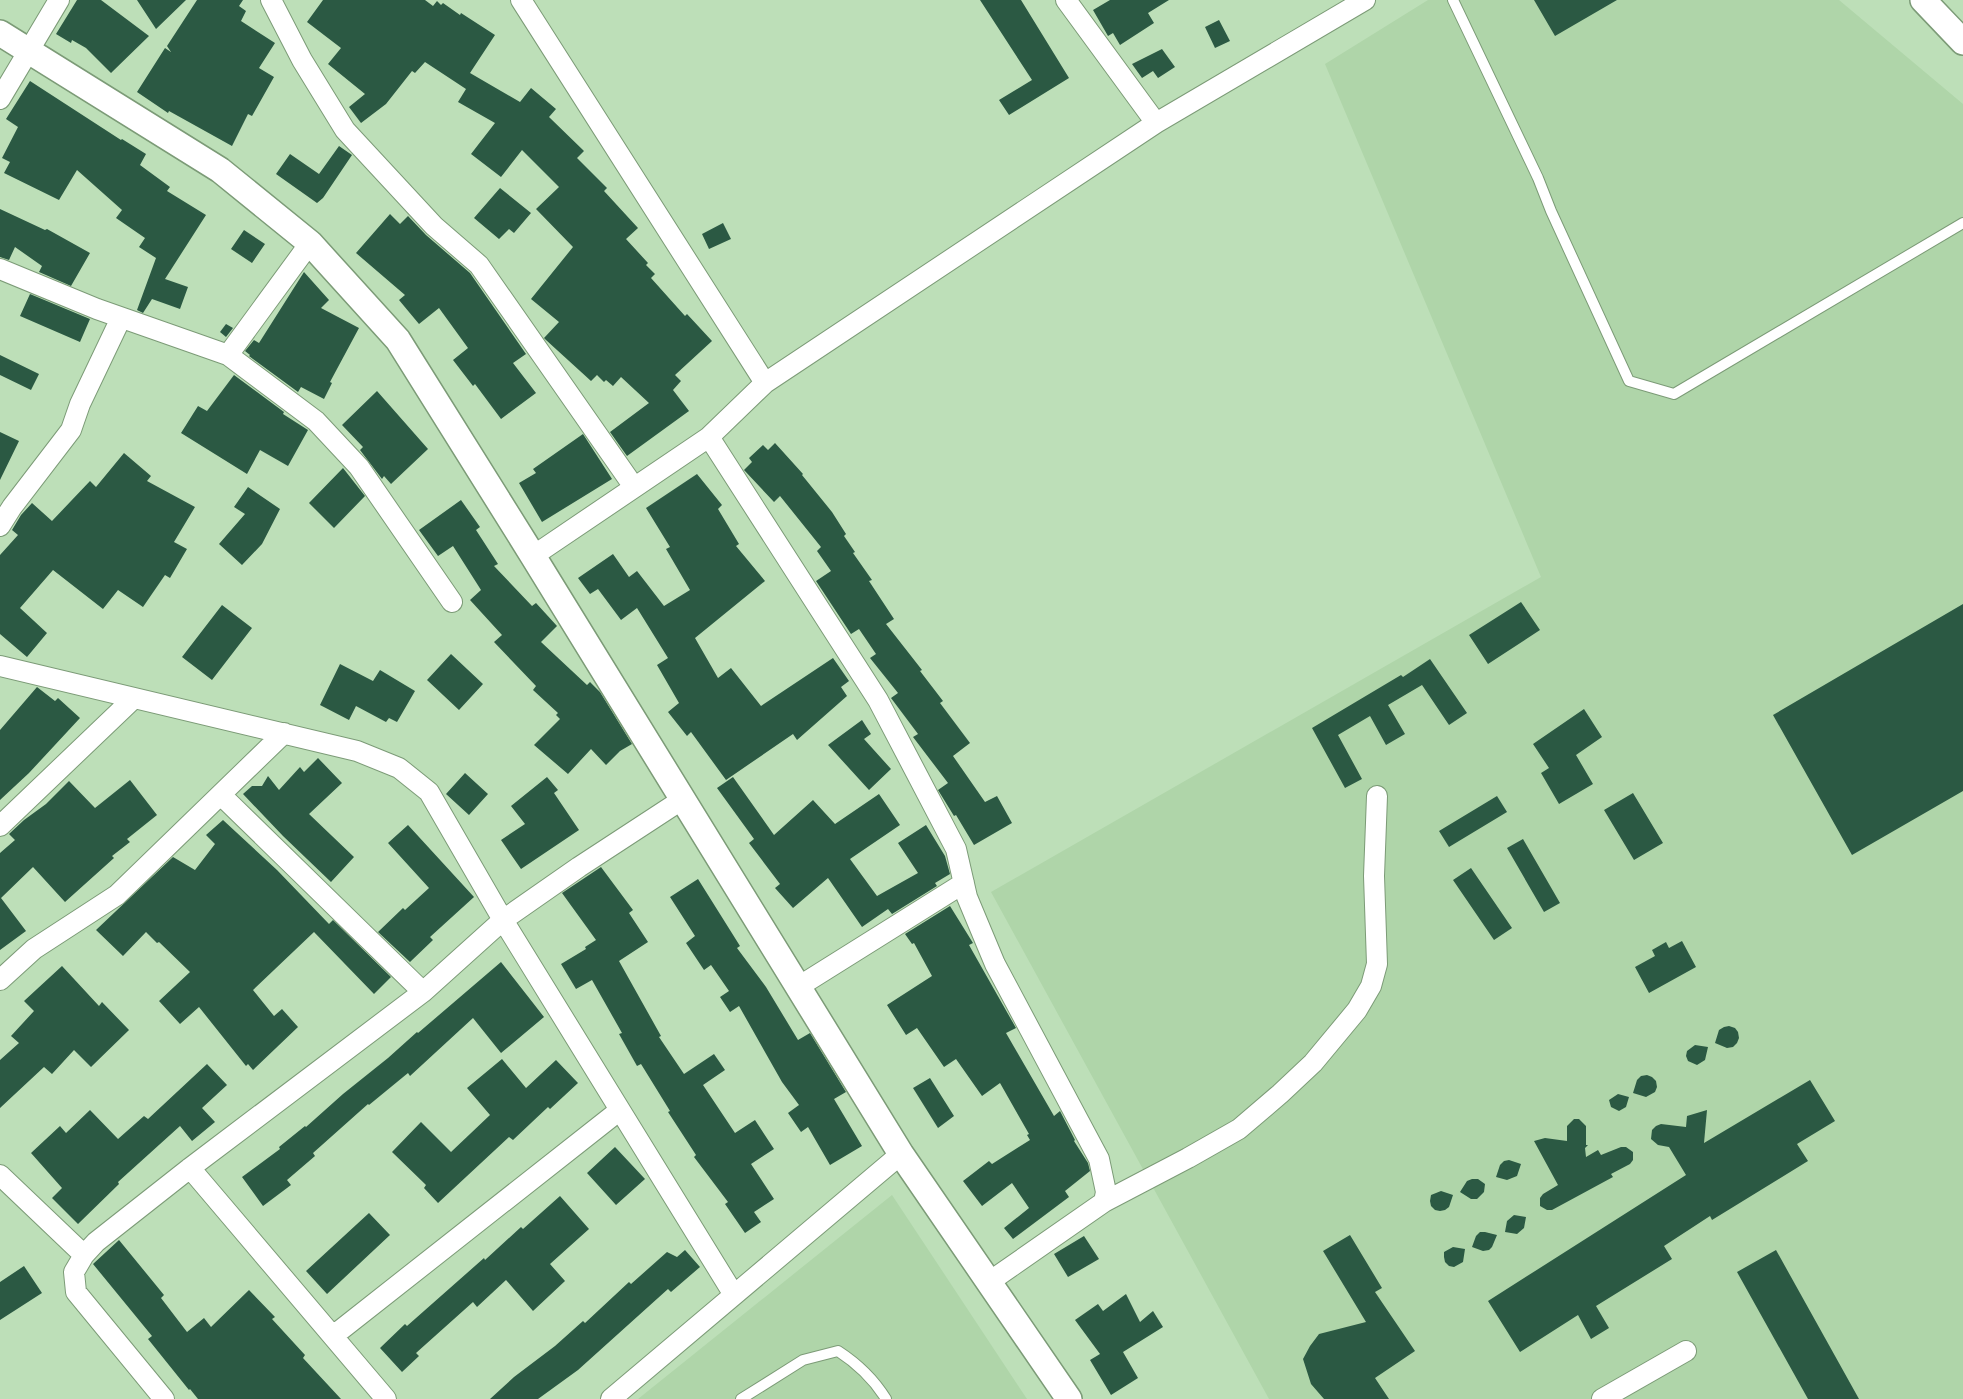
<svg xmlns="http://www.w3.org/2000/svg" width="1963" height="1399" viewBox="0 0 1963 1399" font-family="Inter,sans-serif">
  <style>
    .built { fill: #afd5a9 }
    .building { fill: #2b5943 }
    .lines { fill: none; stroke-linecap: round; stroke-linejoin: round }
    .service-casing { stroke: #7c9b77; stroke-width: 12 }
    .minor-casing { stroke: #7c9b77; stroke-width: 22 }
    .tertiary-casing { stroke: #7c9b77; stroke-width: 28 }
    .service { stroke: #fff; stroke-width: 10 }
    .minor { stroke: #fff; stroke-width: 20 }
    .tertiary { stroke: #fff; stroke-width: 25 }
  </style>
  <rect width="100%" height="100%" fill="#bddfb8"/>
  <path class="built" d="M 1428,0 L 1839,0 L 1963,104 L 1963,1399 L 1269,1399 L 991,892 L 1541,577 L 1325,64 Z
    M 892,1195 L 1027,1399 L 638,1399 Z"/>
  <path class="building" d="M 77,0 L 101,0 L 149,36 L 111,73 L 86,48 L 72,40 L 71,43 L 56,34 Z
    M 137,0 L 186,0 L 156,29 Z
    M 197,0 L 243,0 L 239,6 L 246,11 L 241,21 L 275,43 L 259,68 L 274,77 L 252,116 L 248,114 L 232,146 L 169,111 L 168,113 L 137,92 L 165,48 L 171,52 L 167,46 Z
    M 323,0 L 425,0 L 433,6 L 437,1 L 441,5 L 443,3 L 460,15 L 461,13 L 495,35 L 470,73 L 520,102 L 531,88 L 556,109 L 549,117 L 584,151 L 577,158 L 607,188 L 604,191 L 638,228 L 626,239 L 648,263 L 646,265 L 655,274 L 651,278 L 685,316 L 687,314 L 712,341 L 675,375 L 681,381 L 673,390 L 689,411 L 627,456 L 610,432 L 649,403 L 621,377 L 613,386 L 606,380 L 604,382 L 597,375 L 591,381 L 546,340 L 544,338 L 559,322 L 531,299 L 573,247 L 536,209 L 559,187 L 522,150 L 501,177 L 471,154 L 495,123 L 458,102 L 466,89 L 425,62 L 415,73 L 412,71 L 386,104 L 361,123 L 349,107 L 365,94 L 328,64 L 341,48 L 307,22 Z
    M 980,0 L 1021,0 L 1069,78 L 1009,115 L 999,100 L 1032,80 Z
    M 1110,0 L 1169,0 L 1148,13 L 1154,23 L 1120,45 L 1113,33 L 1108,36 L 1093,10 Z
    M 1534,0 L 1617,0 L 1555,36 Z
    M 1219,20 L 1230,41 L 1215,48 L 1205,27 Z
    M 1162,49 L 1175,67 L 1158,78 L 1153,71 L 1142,78 L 1132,64 Z
    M 30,81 L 121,140 L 122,139 L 146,154 L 140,165 L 170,187 L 167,191 L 206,215 L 165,279 L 188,287 L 180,309 L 152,299 L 143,313 L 137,310 L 156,258 L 139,247 L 145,238 L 116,218 L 122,210 L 77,170 L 59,200 L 4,173 L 10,162 L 2,158 L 18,127 L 6,119 Z
    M 339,146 L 352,155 L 323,198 L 317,203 L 276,174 L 290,154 L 319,174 Z
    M 500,188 L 531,213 L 514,233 L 509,229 L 499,239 L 474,218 Z
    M 0,209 L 45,230 L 47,229 L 90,253 L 71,286 L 39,272 L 42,266 L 15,247 L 9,260 L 0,257 Z
    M 390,214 L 400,224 L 408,216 L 426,235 L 470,273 L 526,354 L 513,363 L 536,393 L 501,419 L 475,384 L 473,386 L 453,360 L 468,348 L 439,308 L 419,324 L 399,300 L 405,295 L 356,253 Z
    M 723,223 L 731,239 L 709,249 L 702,234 Z
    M 244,230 L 265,244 L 252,263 L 231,249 Z
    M 304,272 L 329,300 L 321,308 L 359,328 L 330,382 L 332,383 L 324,399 L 301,387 L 298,392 L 249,356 L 250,355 L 245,351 L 254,340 L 259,343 Z
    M 30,294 L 90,319 L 80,342 L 20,316 Z
    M 226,324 L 233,328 L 226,337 L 220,332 Z
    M 0,355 L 39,374 L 31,390 L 0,375 Z
    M 234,375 L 284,412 L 283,414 L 308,430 L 288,466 L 260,450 L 247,474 L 181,433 L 198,406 L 207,411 Z
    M 377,391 L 428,449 L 391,484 L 384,476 L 382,479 L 360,450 L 363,447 L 342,425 Z
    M 0,432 L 19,441 L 0,480 Z
    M 583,434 L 612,479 L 542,522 L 519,483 L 536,473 L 533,469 Z
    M 775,443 L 803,474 L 802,475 L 832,512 L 846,534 L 844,536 L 855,552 L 853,553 L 872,580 L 869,581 L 894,619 L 886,624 L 922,670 L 920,671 L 943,701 L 940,703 L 970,743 L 953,756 L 985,802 L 997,796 L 1012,823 L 974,845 L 956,815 L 954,816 L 938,790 L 948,783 L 913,737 L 918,734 L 891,698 L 898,693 L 870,658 L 876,654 L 859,629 L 851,634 L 816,581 L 831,571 L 817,551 L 821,547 L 780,496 L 774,502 L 744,470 L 752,462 L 749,458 L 763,445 L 768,450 Z
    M 124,453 L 151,476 L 147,481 L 195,507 L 174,542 L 187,549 L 170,578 L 165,575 L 143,607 L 118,590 L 103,609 L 53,570 L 20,608 L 47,633 L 27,657 L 0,634 L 0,555 L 18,535 L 12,530 L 21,515 L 32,503 L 52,521 L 90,481 L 96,487 Z
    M 343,468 L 365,496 L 334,528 L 309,503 Z
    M 697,474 L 722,505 L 718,509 L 739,544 L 736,546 L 765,581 L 695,638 L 718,678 L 731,668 L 761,706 L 833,658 L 849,681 L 841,687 L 847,696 L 797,740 L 793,734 L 726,780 L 691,732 L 687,736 L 668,712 L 679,703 L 657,665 L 668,658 L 637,608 L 621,620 L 598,589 L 590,594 L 578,578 L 613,554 L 629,577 L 637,571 L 664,606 L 690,590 L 666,549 L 670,547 L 646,508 Z
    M 248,487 L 280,509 L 262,544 L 242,565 L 219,544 L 245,514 L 234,507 Z
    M 461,500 L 480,527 L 476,530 L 498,564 L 494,566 L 532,606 L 536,603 L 557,626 L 541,642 L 587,685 L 590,682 L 600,692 L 632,744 L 620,751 L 606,765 L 591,749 L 568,774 L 534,745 L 560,719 L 556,715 L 558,713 L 533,690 L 536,686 L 494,642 L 502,635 L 470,600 L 481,590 L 453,546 L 438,556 L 419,530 Z
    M 1521,602 L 1540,630 L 1488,664 L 1469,635 Z
    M 1963,604 L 1963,791 L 1852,855 L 1773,715 Z
    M 222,605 L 252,628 L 212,680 L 182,657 Z
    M 451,654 L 483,684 L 459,710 L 427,680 Z
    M 1430,659 L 1467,713 L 1449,725 L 1422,685 L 1388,705 L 1405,734 L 1386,745 L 1370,716 L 1338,735 L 1362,779 L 1345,788 L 1312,728 L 1401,675 L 1403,677 Z
    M 340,664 L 373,681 L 380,670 L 415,691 L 397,722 L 389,718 L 386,722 L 356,706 L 349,720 L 320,705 Z
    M 37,687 L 55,701 L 58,698 L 80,718 L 29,773 L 0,800 L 0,730 Z
    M 1584,709 L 1602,737 L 1576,755 L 1593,784 L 1559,804 L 1541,773 L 1549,768 L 1533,744 Z
    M 862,720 L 871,734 L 864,739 L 891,769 L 869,790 L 828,745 Z
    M 318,758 L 342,783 L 309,814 L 354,857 L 331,882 L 283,836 L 243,794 L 252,786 L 262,786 L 268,776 L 279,790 L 300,767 L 304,772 Z
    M 465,773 L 488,794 L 469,815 L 446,794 Z
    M 547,777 L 558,790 L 554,793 L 579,830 L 521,869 L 501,840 L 525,824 L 511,806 Z
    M 733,777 L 774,835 L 813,800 L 835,824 L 879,794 L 900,825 L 850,859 L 877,896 L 918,873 L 898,843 L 926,825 L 945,856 L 950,874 L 935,883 L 937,886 L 892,914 L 888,909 L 862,927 L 828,878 L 793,908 L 775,888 L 780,884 L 749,843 L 754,839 L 717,788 Z
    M 130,780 L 157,815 L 127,839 L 130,842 L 112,856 L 114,858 L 65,902 L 33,867 L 1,898 L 26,931 L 0,950 L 0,853 L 15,840 L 9,834 L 24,820 L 46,804 L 69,781 L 95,808 Z
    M 1633,793 L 1663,843 L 1634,860 L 1604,810 Z
    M 1497,796 L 1507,812 L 1449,847 L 1439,831 Z
    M 223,820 L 277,870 L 329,924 L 333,920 L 391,977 L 374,994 L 314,932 L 253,990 L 274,1016 L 282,1009 L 298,1027 L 253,1070 L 248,1064 L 246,1066 L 199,1007 L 180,1024 L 159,1001 L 190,972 L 159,942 L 157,943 L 146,932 L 123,956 L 96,930 L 173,857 L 195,870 L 215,844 L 206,835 Z
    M 408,825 L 474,897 L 430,937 L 433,940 L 410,962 L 378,932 L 403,908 L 405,910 L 429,888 L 388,843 Z
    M 1523,839 L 1560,903 L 1544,912 L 1507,848 Z
    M 601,867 L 633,910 L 629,913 L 648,942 L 619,961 L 661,1036 L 659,1037 L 684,1074 L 714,1054 L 725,1070 L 703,1085 L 735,1133 L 755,1120 L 774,1149 L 751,1164 L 774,1199 L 754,1212 L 761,1222 L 745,1233 L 725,1204 L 728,1202 L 694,1157 L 696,1155 L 668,1112 L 670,1111 L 641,1064 L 637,1066 L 619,1034 L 622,1033 L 592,980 L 576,989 L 561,964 L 586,949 L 585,947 L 596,940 L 562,893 Z
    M 1471,868 L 1512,928 L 1494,940 L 1453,880 Z
    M 698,879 L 740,946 L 737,948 L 766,987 L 798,1040 L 810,1033 L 846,1092 L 834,1099 L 862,1146 L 830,1165 L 808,1127 L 801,1132 L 788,1113 L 799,1105 L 782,1082 L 739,1006 L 730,1012 L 720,997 L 729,991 L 711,965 L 704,970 L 686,943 L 695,936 L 670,897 Z
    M 950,906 L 973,943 L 969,945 L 1016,1028 L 1006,1033 L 1054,1116 L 1060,1111 L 1075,1140 L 1074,1141 L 1088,1163 L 1090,1171 L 1065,1191 L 1069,1197 L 1013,1239 L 1004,1228 L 1029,1208 L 1012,1183 L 982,1206 L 963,1181 L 989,1161 L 992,1164 L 1030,1140 L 1027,1135 L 1029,1134 L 1000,1083 L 982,1096 L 956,1059 L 944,1067 L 917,1028 L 906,1035 L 887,1005 L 932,976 L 914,943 L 912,944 L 905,934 Z
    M 1682,941 L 1696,967 L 1649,993 L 1635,967 L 1655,956 L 1652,950 L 1666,942 L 1669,948 Z
    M 501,962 L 544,1017 L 501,1053 L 473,1018 L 410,1076 L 408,1073 L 369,1105 L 368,1104 L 313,1153 L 315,1156 L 287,1180 L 291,1185 L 263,1206 L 242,1177 L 280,1149 L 279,1147 L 305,1126 L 306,1127 L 343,1094 L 388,1058 L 417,1032 L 418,1033 Z
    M 62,966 L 99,1006 L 102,1002 L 129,1030 L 91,1067 L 74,1050 L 52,1074 L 44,1067 L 0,1108 L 0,1060 L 19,1043 L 11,1036 L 34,1011 L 24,1001 Z
    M 1729,1026 L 1735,1028 L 1738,1032 L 1739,1038 L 1737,1043 L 1733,1047 L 1727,1048 L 1715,1043 L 1719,1030 L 1724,1027 Z
    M 1695,1045 L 1708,1047 L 1705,1060 L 1697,1065 L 1688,1061 L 1686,1056 L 1687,1051 Z
    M 502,1059 L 526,1088 L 556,1060 L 578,1083 L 550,1109 L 548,1107 L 513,1140 L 509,1137 L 438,1203 L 424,1188 L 426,1185 L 392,1152 L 421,1122 L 451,1152 L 490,1115 L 467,1088 Z
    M 207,1064 L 227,1085 L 202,1108 L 215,1122 L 192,1141 L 180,1126 L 118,1182 L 119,1184 L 78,1224 L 52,1198 L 62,1188 L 31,1153 L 60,1126 L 66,1133 L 90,1110 L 118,1139 L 144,1116 L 148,1119 Z
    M 1647,1075 L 1652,1077 L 1656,1081 L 1657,1087 L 1655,1092 L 1646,1097 L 1633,1093 L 1637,1080 L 1641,1076 Z
    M 930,1078 L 954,1116 L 938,1128 L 913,1088 Z
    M 1810,1080 L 1835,1121 L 1797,1144 L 1808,1161 L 1712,1220 L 1710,1216 L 1664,1246 L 1672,1259 L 1596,1306 L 1609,1328 L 1591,1339 L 1578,1315 L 1520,1352 L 1488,1301 L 1686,1175 L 1669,1147 L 1658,1145 L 1651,1139 L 1652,1130 L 1656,1126 L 1661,1124 L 1686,1127 L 1687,1116 L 1707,1110 L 1704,1143 Z
    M 1618,1094 L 1629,1097 L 1626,1107 L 1619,1111 L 1611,1107 L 1609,1100 Z
    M 1574,1119 L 1579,1119 L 1586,1126 L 1586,1145 L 1588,1145 L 1585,1148 L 1586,1157 L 1598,1150 L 1601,1155 L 1621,1147 L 1626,1147 L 1633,1152 L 1633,1160 L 1630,1164 L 1611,1174 L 1613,1177 L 1552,1210 L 1547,1210 L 1540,1206 L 1540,1198 L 1543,1194 L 1558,1185 L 1534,1141 L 1545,1138 L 1567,1141 L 1567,1126 Z
    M 615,1147 L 645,1179 L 616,1205 L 587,1173 Z
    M 1509,1160 L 1521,1164 L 1517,1176 L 1507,1180 L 1496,1177 L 1500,1165 L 1504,1161 Z
    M 1472,1179 L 1478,1179 L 1485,1184 L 1484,1192 L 1477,1199 L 1471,1199 L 1460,1192 L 1467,1181 Z
    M 1441,1191 L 1453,1195 L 1449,1207 L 1445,1210 L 1440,1211 L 1435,1210 L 1431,1206 L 1430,1201 L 1431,1195 Z
    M 560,1196 L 589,1229 L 550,1264 L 565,1281 L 533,1311 L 506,1280 L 477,1307 L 473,1302 L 416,1353 L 419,1356 L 402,1372 L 380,1348 L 405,1324 L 407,1326 L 484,1258 L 485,1260 L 521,1227 L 523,1229 Z
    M 369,1213 L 390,1235 L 327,1294 L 306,1271 Z
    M 1514,1215 L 1526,1217 L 1524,1228 L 1517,1234 L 1505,1232 L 1507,1221 Z
    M 1480,1232 L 1485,1232 L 1497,1235 L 1492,1247 L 1489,1250 L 1483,1251 L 1472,1247 L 1476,1236 Z
    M 1350,1235 L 1382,1288 L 1375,1292 L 1415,1351 L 1375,1378 L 1389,1399 L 1324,1399 L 1311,1384 L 1303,1359 L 1310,1346 L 1319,1334 L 1366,1322 L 1323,1251 Z
    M 1084,1236 L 1099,1259 L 1068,1277 L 1054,1254 Z
    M 119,1240 L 164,1295 L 161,1298 L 187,1332 L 204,1318 L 211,1327 L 249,1290 L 275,1317 L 272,1319 L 305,1355 L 303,1358 L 341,1399 L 198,1399 L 190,1389 L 189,1390 L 148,1339 L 152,1336 L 93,1264 Z
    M 1453,1247 L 1465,1249 L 1463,1262 L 1454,1267 L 1449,1266 L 1445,1262 L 1444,1257 L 1444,1252 Z
    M 685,1250 L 700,1267 L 671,1292 L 668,1289 L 578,1370 L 538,1399 L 490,1399 L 514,1377 L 555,1346 L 583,1321 L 585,1323 L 629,1282 L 631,1284 L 667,1252 L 677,1257 Z
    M 1776,1250 L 1859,1399 L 1808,1399 L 1737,1272 Z
    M 24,1266 L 42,1293 L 0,1320 L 0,1282 Z
    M 1126,1294 L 1140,1322 L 1153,1311 L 1163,1327 L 1123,1352 L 1138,1378 L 1111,1395 L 1090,1360 L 1100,1354 L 1075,1320 L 1098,1304 L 1103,1311 Z"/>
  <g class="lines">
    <defs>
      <path id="service" d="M 1453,0 L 1538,178 L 1551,211 L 1629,381 L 1674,394 L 1963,223
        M 741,1399 L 803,1360 L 838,1351 C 858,1364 873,1378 886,1399"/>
      <path id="minor" d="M 271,0 L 302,60 L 345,130 L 434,226 L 479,265 L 634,487
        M 521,0 L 765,383
        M 1066,0 L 1156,123
        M 0,99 L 59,0
        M 0,269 L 97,309 L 228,355 L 316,421 L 359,467 L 452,602
        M 228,355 L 310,243
        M 709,437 L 878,700 L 956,849 L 967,897 L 995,964 L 1099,1159 L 1106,1192 L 1104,1202
        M 0,526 L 12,507 L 71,430 L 80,404 L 121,318
        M 533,556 L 709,437 L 765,383 L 1156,123 L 1365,0
        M 0,666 L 357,751 L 399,768 L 429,792 L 503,920 L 734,1295
        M 221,795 L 423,992
        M 0,826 L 134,698
        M 0,980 L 34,949 L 117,895 L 284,733
        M 798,987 L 964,883
        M 190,1168 L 386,1399
        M 0,1175 L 84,1255
        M 989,1282 L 1104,1202 L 1188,1158 L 1239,1129 L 1280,1094 L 1313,1063 L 1357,1010 L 1371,986 L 1377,964 L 1374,876 L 1377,796
        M 333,1336 L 620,1110
        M 164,1399 L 76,1292 L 74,1272 L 84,1255 L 96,1242 L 190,1168 L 423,992 L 503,920 L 579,867 L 683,799
        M 611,1399 L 901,1154
        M 1602,1399 L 1686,1351"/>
      <path id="tertiary" d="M 1923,0 L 1963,42
        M 0,33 L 220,170 L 310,243 L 398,340 L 533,556 L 901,1154 L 1069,1399"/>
    </defs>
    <use href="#service" class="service-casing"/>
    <use href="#minor" class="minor-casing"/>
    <use href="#tertiary" class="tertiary-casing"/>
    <use href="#service" class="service"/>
    <use href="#minor" class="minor"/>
    <use href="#tertiary" class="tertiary"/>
  </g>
</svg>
